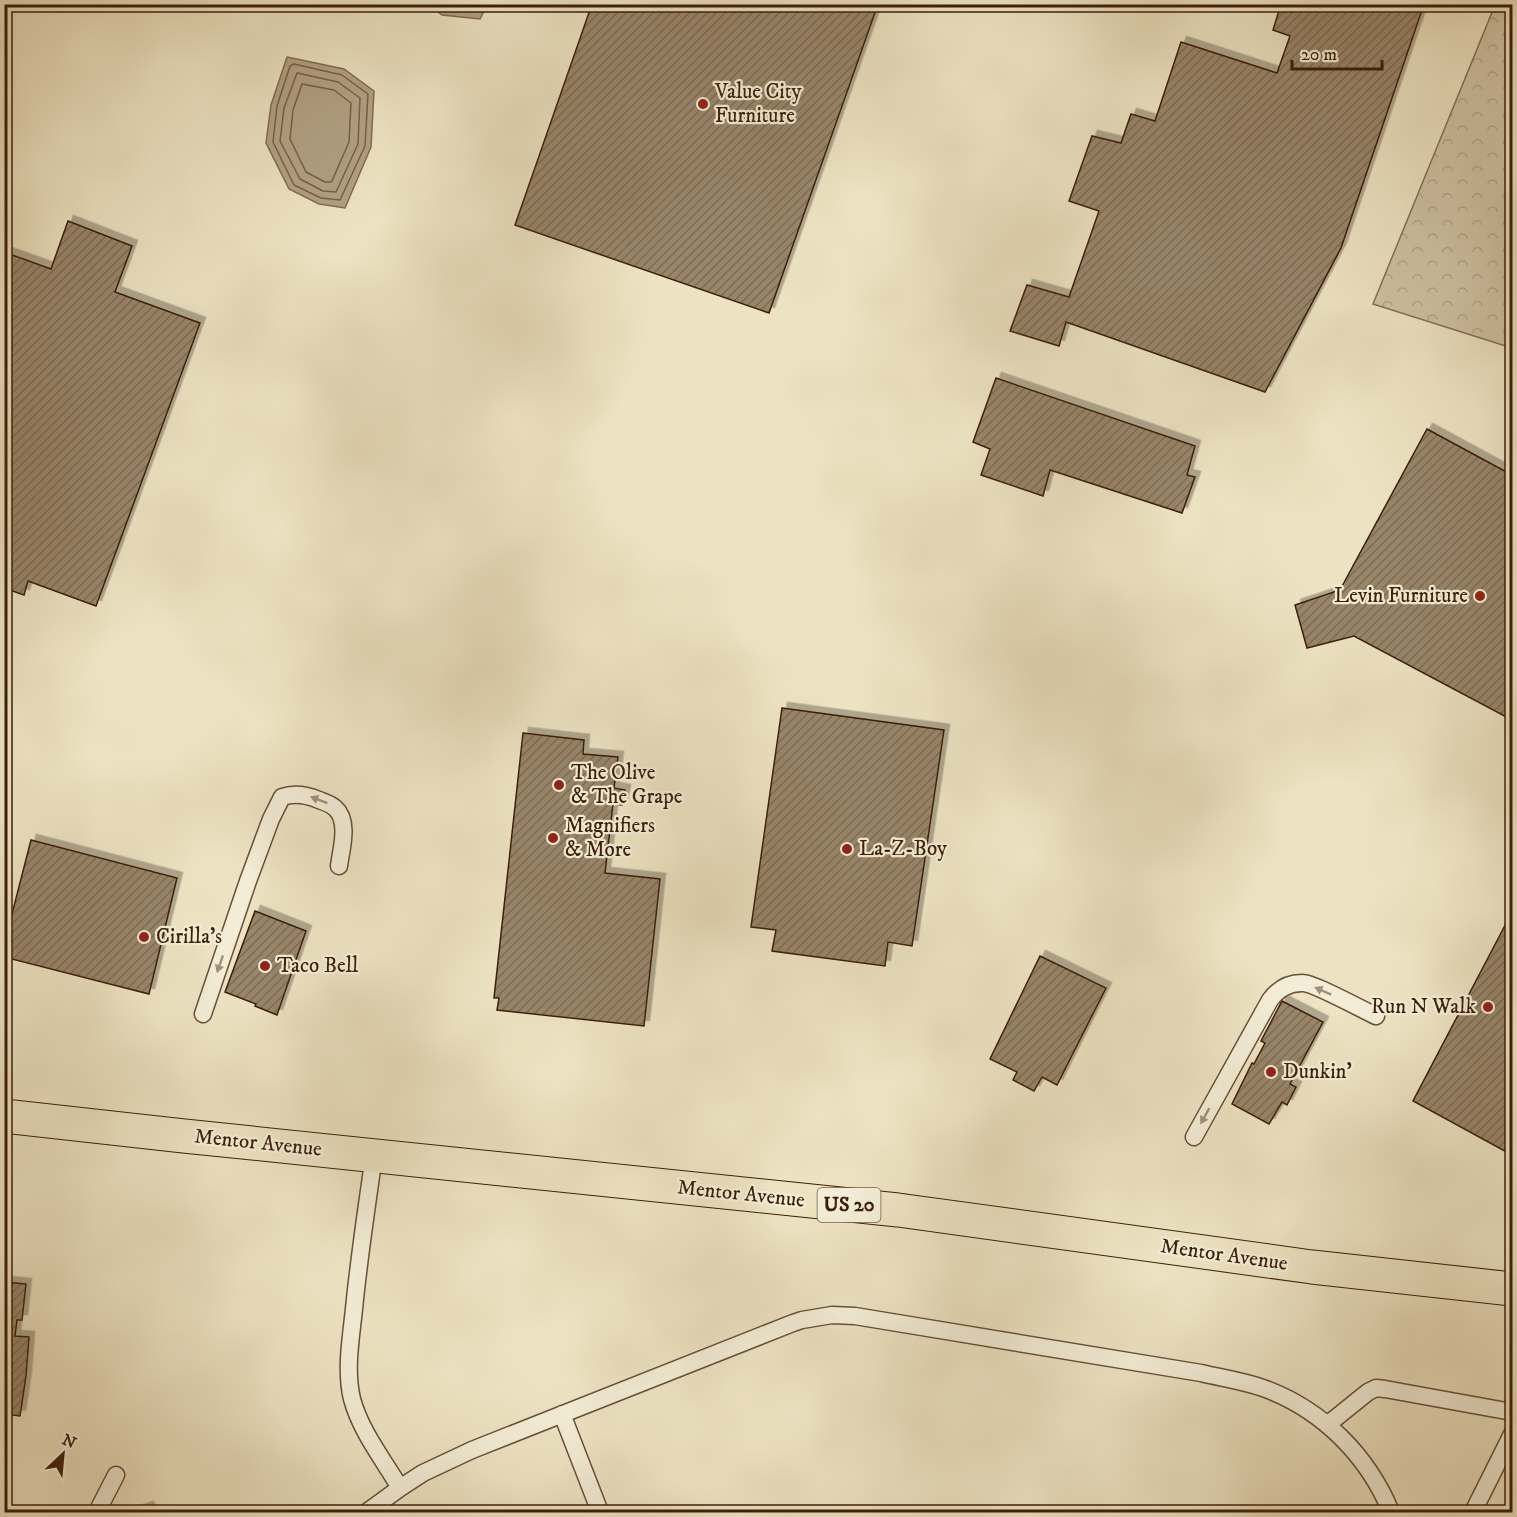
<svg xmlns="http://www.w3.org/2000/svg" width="1517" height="1517" viewBox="0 0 1517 1517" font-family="'IM FELL DW Pica',serif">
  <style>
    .forest { fill: url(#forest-crowns); stroke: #867056; stroke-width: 1.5 }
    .water { fill: #b1a083; stroke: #826c53; stroke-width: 1.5 }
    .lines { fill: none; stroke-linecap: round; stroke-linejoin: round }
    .shore { stroke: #766046; stroke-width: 1.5 }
    .building { fill: url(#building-hatch); stroke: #3c1f0a; stroke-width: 1.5; filter: url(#shadow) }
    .service-casing { stroke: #685038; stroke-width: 19 }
    .primary-casing { stroke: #3c1f0a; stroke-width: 35 }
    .service { stroke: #f3edd7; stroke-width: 16 }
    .primary { stroke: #ede3c2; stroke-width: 33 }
    .oneway { fill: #a1907b }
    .poi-dot { fill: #8f2418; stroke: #f3edd7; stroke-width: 2 }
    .labels { text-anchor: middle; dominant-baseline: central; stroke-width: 4.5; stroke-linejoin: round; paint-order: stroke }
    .shield { fill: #f3edd7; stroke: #735d48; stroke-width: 1.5 }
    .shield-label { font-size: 20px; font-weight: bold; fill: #3c1f0a }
    .poi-label { font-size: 21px; fill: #3c1f0a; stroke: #f3edd7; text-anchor: start }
    .street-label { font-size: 21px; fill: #3c1f0a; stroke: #f3edd7 }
  </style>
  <defs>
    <pattern id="forest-crowns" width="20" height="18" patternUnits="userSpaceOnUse" patternTransform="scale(1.5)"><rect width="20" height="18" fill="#cfc2a3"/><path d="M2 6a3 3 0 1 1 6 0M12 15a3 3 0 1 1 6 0" fill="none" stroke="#b3a68b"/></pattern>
    <pattern id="building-hatch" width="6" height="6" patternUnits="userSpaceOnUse" patternTransform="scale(1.5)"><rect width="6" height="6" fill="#98856a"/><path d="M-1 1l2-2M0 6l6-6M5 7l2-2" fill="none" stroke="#7d6c55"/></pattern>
    <filter id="shadow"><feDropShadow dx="5.5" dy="-5.5" stdDeviation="0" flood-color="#0004"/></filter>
  </defs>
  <rect width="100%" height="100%" fill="#ede3c2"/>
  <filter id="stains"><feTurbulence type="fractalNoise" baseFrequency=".00333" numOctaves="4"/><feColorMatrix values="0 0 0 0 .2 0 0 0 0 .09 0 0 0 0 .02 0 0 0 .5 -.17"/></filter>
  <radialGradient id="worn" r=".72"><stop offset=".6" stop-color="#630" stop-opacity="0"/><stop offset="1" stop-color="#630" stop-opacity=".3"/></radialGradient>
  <path class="forest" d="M 1495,5 L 1512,5 L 1512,348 L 1373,304 Z"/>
  <path class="water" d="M 429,5 L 429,4 L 487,5 L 480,19 L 442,15 Z
    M 287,57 L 344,69 L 374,91 L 371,147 L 345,208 L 319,204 L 289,189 L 266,143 L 271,105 Z"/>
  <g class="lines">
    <path class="shore" d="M 294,64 L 342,75 L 368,94 L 365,146 L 340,200 L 321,198 L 294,185 L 273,142 L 277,106 L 290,66 Z
      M 297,73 L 338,82 L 360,98 L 358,144 L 336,192 L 323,191 L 300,179 L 280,141 L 284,108 Z
      M 302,84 L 334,90 L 351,103 L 349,142 L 332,181 L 330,182 L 325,182 L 306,172 L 290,139 L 293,110 Z"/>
  </g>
  <path class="building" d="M 592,4 L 878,4 L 769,313 L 515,225 Z
    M 1281,4 L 1424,4 L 1341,248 L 1265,392 L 1066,322 L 1059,346 L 1010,331 L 1027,285 L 1069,297 L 1099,211 L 1069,201 L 1092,136 L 1121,143 L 1131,114 L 1155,121 L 1181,42 L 1277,73 L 1290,36 L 1273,30 Z
    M 68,221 L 132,246 L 115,292 L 200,323 L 96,606 L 28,581 L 24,595 L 4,588 L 4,252 L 51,269 Z
    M 996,378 L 1195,446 L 1187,475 L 1195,477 L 1182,513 L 1050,470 L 1043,496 L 981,475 L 990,449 L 973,442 Z
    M 1427,429 L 1512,475 L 1512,720 L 1354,636 L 1307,648 L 1295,605 L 1340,590 Z
    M 782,708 L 944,730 L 912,946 L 888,942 L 885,966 L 772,951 L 776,930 L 751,927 Z
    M 523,733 L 584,740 L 583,754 L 618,757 L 614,788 L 625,790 L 622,805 L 613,804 L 605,873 L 660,879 L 644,1026 L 497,1010 L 499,998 L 494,998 Z
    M 31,840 L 177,878 L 149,994 L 4,957 L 4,945 Z
    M 255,911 L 306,931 L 277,1015 L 255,1006 L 256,1004 L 225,992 Z
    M 1512,912 L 1512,1155 L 1413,1101 Z
    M 1040,956 L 1106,988 L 1057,1085 L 1042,1077 L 1034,1091 L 1013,1080 L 1017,1072 L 990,1059 Z
    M 1282,1001 L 1323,1022 L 1290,1084 L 1296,1087 L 1287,1105 L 1282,1102 L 1269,1124 L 1232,1104 L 1252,1063 L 1254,1064 L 1265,1043 L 1261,1041 Z
    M 4,1282 L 26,1284 L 22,1320 L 17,1320 L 15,1336 L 29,1337 L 26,1376 L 20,1416 L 4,1414 Z
    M 148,1507 L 150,1512 L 132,1512 Z"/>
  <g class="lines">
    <defs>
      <path id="service" d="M 203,1014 L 248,881 L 271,819 L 282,797 C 294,793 307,795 319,800 C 324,802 331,804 335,808 C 350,821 341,850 339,866
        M 1194,1137 L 1270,1000 C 1278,989 1288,983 1302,983 C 1312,982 1363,1010 1376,1016
        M 374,1155 C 367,1206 359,1257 354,1309 C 351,1338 345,1370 352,1399 C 361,1432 383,1459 400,1488
        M 562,1414 L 600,1512
        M 1327,1425 L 1368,1392 L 1376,1388 L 1385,1389 L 1512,1412
        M 97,1512 L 116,1475
        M 367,1512 L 400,1488 L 423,1473 L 472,1450 L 793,1323 L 802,1320 L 832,1315 L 855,1316 L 1201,1373 C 1222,1378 1243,1381 1263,1388 C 1322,1409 1368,1456 1391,1512
        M 1473,1512 L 1512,1434"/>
      <path id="primary" d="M 4,1116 L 184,1136 L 898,1210 L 1312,1267 L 1512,1289"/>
    </defs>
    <use href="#service" class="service-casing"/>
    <use href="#primary" class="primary-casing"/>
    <use href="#service" class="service"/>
    <use href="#primary" class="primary"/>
  </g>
  <defs><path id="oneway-solid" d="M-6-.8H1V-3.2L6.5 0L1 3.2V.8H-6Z" transform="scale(1.5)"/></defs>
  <g class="oneway">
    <use href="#oneway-solid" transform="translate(319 800) rotate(-159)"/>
    <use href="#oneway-solid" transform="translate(220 964) rotate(109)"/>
    <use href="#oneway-solid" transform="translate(1323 991) rotate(-156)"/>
    <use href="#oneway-solid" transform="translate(1205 1116) rotate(119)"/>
  </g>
  <g class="poi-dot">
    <circle cx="703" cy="104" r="6"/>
    <circle cx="1480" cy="596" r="6"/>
    <circle cx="559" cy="785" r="6"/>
    <circle cx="553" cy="838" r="6"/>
    <circle cx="847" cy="849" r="6"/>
    <circle cx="144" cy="937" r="6"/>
    <circle cx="265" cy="966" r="6"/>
    <circle cx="1488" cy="1007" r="6"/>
    <circle cx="1271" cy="1072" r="6"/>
  </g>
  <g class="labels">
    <rect class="shield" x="817.5" y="1188" width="63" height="34" rx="4.5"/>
    <g class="shield-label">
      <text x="849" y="1205">US 20</text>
    </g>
    <g class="poi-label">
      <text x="715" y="92">Value City<tspan x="715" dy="24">Furniture</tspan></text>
      <text x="1468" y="596" text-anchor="end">Levin Furniture</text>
      <text x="571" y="773">The Olive<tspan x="571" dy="24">&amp; The Grape</tspan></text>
      <text x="565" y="826">Magnifiers<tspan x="565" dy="24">&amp; More</tspan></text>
      <text x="859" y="849">La-Z-Boy</text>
      <text x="156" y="937">Cirilla's</text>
      <text x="277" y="966">Taco Bell</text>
      <text x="1476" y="1007" text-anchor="end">Run N Walk</text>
      <text x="1283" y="1072">Dunkin'</text>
    </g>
    <g class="street-label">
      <text transform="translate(258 1143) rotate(6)">Mentor Avenue</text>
      <text transform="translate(741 1194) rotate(6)">Mentor Avenue</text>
      <text transform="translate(1224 1255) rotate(8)">Mentor Avenue</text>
    </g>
  </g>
  <rect width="1517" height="1517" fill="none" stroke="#ede3c2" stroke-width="24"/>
  <rect x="6" y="6" width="1505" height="1505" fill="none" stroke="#3c1f0a" stroke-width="3"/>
  <rect x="12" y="12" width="1493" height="1493" fill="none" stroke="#3c1f0a" stroke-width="1.5"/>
  <g transform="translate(63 1454) rotate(26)" stroke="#f3edd7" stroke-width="4.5" paint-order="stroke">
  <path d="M0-4.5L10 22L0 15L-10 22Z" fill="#3c1f0a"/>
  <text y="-9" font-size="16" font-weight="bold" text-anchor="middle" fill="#3c1f0a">N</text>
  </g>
  <path d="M1292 60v9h90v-9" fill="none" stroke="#3c1f0a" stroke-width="3"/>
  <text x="1301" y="60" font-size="18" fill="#3c1f0a" stroke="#f3edd7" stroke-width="4.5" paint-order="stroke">20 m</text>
  <rect width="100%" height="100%" filter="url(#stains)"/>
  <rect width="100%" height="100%" fill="url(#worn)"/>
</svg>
